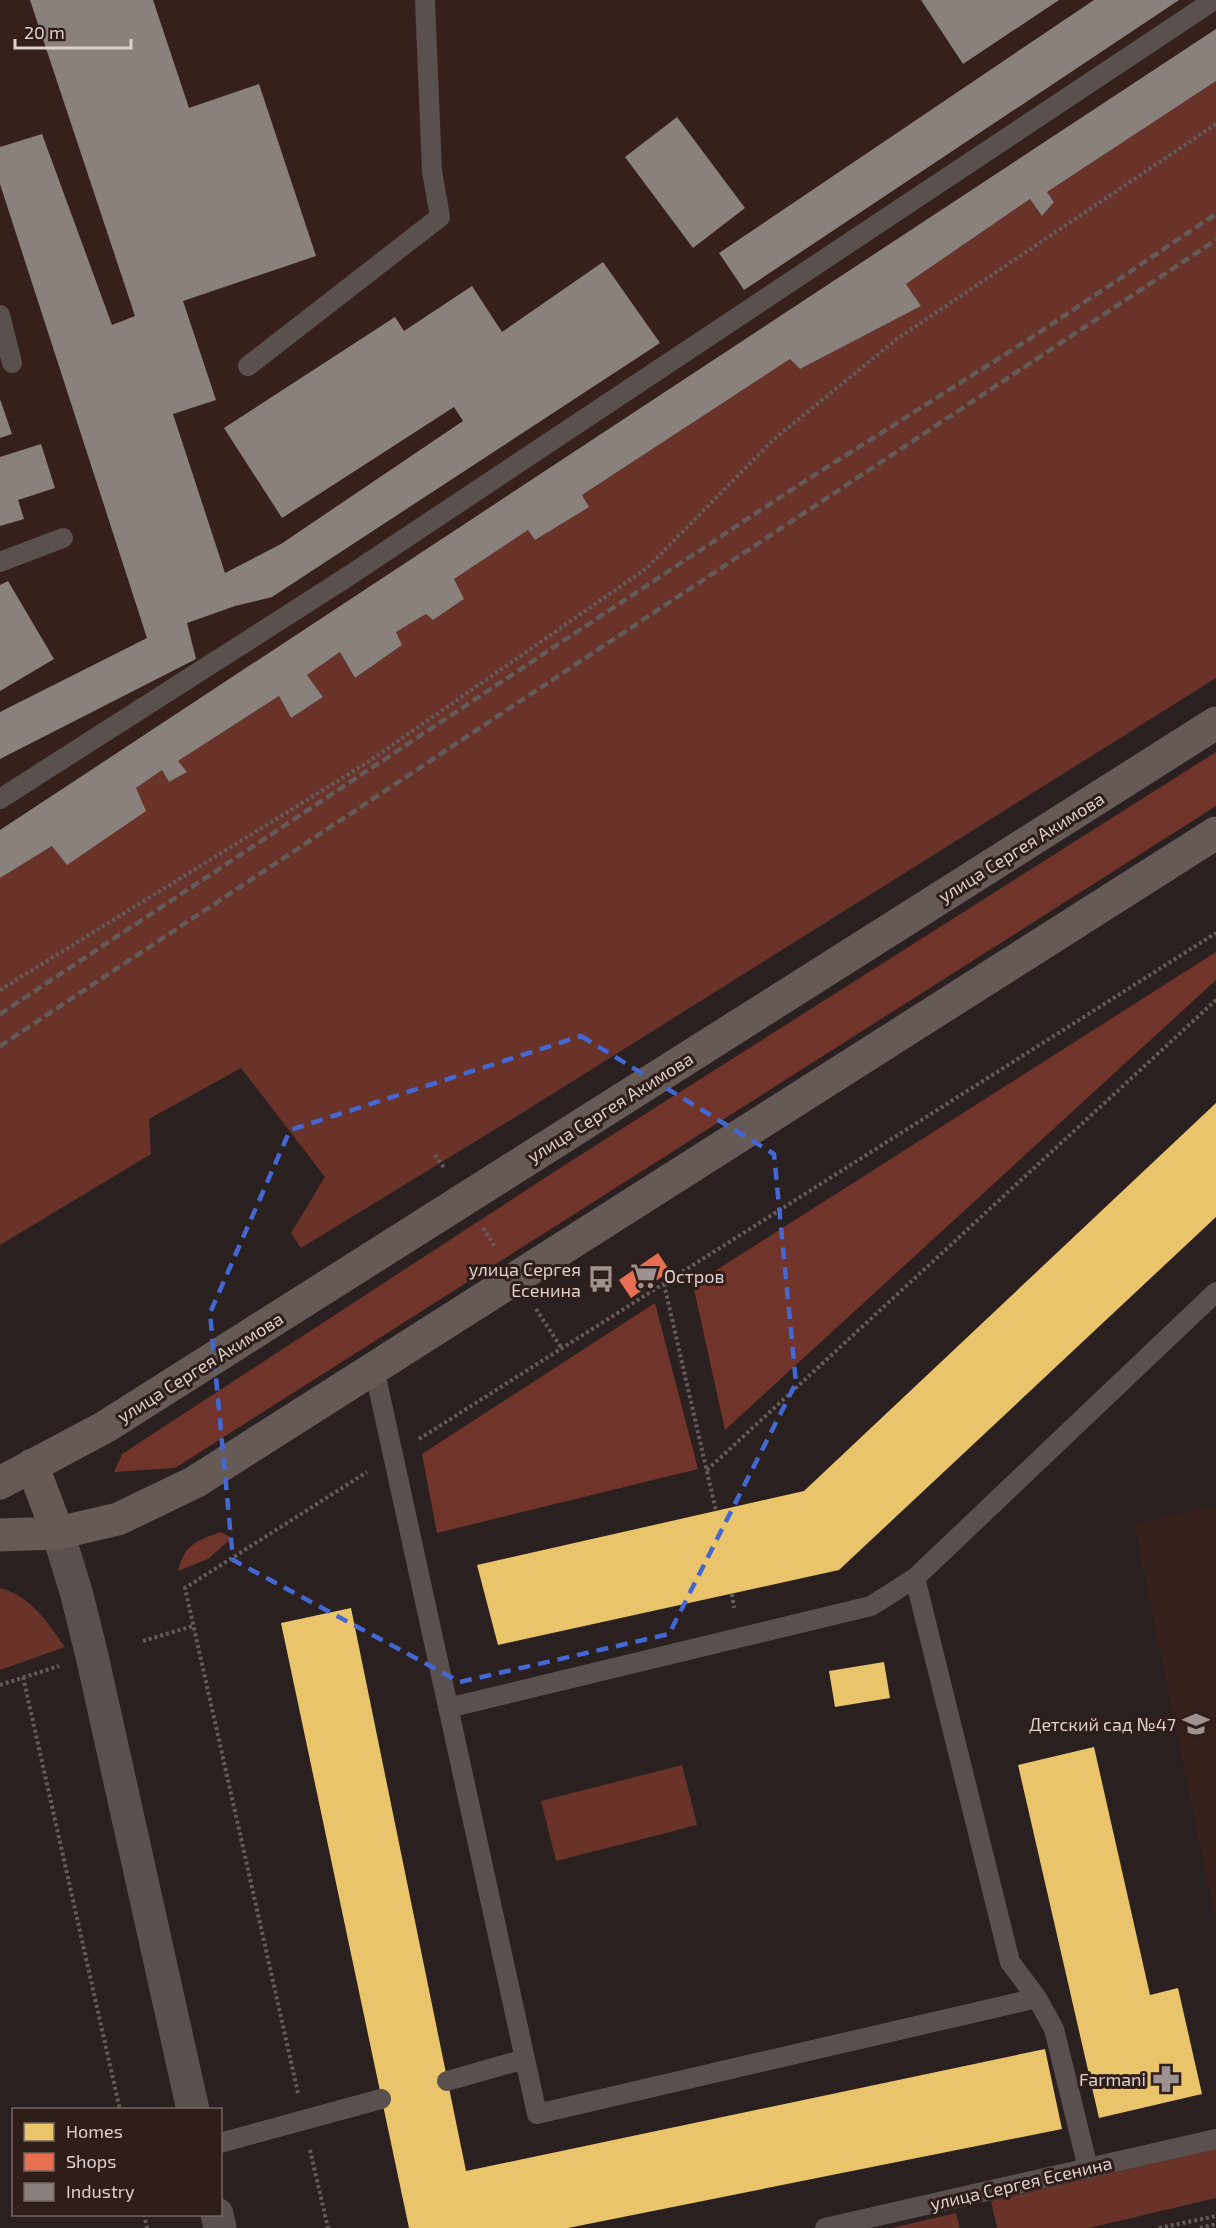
<svg xmlns="http://www.w3.org/2000/svg" width="1216" height="2228" viewBox="0 0 1216 2228" font-family="'Exo 2',sans-serif">
  <style>
    .built { fill: #36201c }
    .green { fill: #69332a }
    .forest { fill: #70342a }
    .homes { fill: #e9c46a }
    .shops { fill: #e76f51 }
    .industry { fill: #8a817c }
    .lines { fill: none; stroke-linecap: round; stroke-linejoin: round }
    .path { stroke: #655c5a; stroke-width: 4; stroke-dasharray: 3 3; stroke-linecap: butt }
    .service { stroke: #5a504e; stroke-width: 20 }
    .tertiary { stroke: #5a504e; stroke-width: 33 }
    .secondary { stroke: #665a57; stroke-width: 33 }
    .rail { stroke: #645b59; stroke-width: 4.5; stroke-dasharray: 9 4.5; stroke-linecap: butt }
    .marked { fill: none; stroke: #4368d6; stroke-width: 4.5; stroke-dasharray: 12 8; stroke-linejoin: round }
    .labels { text-anchor: middle; dominant-baseline: central; stroke-width: 6; stroke-linejoin: round; paint-order: stroke }
    .street-label { font-size: 18px; fill: #ddd0ce; stroke: #2f1d1a }
    .poi-label { font-size: 18px; fill: #ddd0ce; stroke: #2f1d1a; text-anchor: end }
  </style>
  <rect width="100%" height="100%" fill="#2a201f"/>
  <path class="built" d="M 0,0 L 1216,0 L 1216,81 L 1048,192 L 1054,202 L 1042,216 L 1030,199 L 906,285 L 921,306 L 800,369 L 789,359 L 589,507 L 535,540 L 528,530 L 464,599 L 355,678 L 340,652 L 308,675 L 323,697 L 291,718 L 178,760 L 187,772 L 52,846 L 0,878 Z
    M 1216,1506 L 1216,1923 L 1134,1524 Z"/>
  <path class="green" d="M 1216,81 L 1216,678 L 522,1113 L 301,1248 L 291,1233 L 325,1177 L 241,1068 L 149,1119 L 151,1154 L 0,1245 L 0,878 L 52,846 L 162,770 L 169,782 L 187,772 L 178,761 L 279,696 L 291,718 L 323,697 L 307,675 L 340,652 L 355,678 L 402,645 L 396,632 L 426,614 L 433,620 L 463,600 L 454,579 L 528,530 L 535,540 L 588,507 L 582,495 L 790,359 L 800,369 L 921,306 L 906,284 L 1030,199 L 1042,216 L 1054,202 L 1047,192 Z
    M 0,1588 C 31,1596 47,1622 65,1647 L 0,1670 Z
    M 682,1765 L 697,1825 L 556,1861 L 541,1801 Z
    M 1216,2149 L 1216,2198 L 1089,2228 L 997,2228 L 991,2201 Z
    M 956,2213 L 960,2228 L 892,2228 Z"/>
  <path class="forest" d="M 1216,752 L 1216,806 L 175,1468 L 114,1472 L 122,1454 L 560,1168 Z
    M 1216,952 L 1216,980 L 725,1430 L 693,1285 Z
    M 655,1303 L 698,1469 L 437,1533 L 422,1454 Z
    M 221,1532 L 232,1538 L 208,1559 L 178,1571 C 184,1545 197,1540 221,1532 Z"/>
  <path class="homes" d="M 1216,1103 L 1216,1217 L 839,1570 L 498,1645 L 477,1565 L 804,1491 Z
    M 351,1608 L 466,2171 L 1045,2049 L 1062,2129 L 568,2228 L 409,2228 L 281,1623 Z
    M 884,1662 L 890,1698 L 835,1707 L 829,1671 Z
    M 1094,1747 L 1150,1995 L 1178,1988 L 1202,2094 L 1099,2118 L 1018,1765 Z"/>
  <path class="shops" d="M 658,1253 L 670,1271 L 631,1298 L 619,1280 Z"/>
  <path class="industry" d="M 30,0 L 153,0 L 189,108 L 259,84 L 316,256 L 183,301 L 216,400 L 173,414 L 225,573 L 281,544 L 463,421 L 454,407 L 282,518 L 224,428 L 395,317 L 404,331 L 472,286 L 502,332 L 603,262 L 660,343 L 272,597 L 235,606 L 187,623 L 196,659 L 0,759 L 0,712 L 147,638 L 0,184 L 0,147 L 42,134 L 112,325 L 135,316 Z
    M 921,0 L 1059,0 L 963,64 Z
    M 1094,0 L 1179,0 L 744,290 L 719,253 Z
    M 1216,29 L 1216,81 L 1047,192 L 1054,202 L 1042,216 L 1030,199 L 906,284 L 921,306 L 800,369 L 790,359 L 582,495 L 589,507 L 535,540 L 528,530 L 454,579 L 464,599 L 433,620 L 426,614 L 396,632 L 402,645 L 355,678 L 340,652 L 307,675 L 323,697 L 291,718 L 279,696 L 178,761 L 187,772 L 169,782 L 162,770 L 136,788 L 146,811 L 67,865 L 52,846 L 0,878 L 0,830 Z
    M 677,117 L 745,208 L 693,248 L 625,157 Z
    M 0,399 L 12,434 L 0,438 Z
    M 41,444 L 55,488 L 18,500 L 24,519 L 0,526 L 0,457 Z
    M 8,581 L 54,659 L 0,691 L 0,585 Z"/>
  <g class="lines">
    <path class="path" d="M 0,990 L 365,764 L 647,568 L 773,440 L 897,339 L 1216,124
      M 435,1155 L 445,1169
      M 483,1228 L 495,1247
      M 664,1284 L 716,1511
      M 536,1309 L 562,1349
      M 419,1439 L 1216,933
      M 707,1470 L 1216,1000
      M 732,1594 L 734,1608
      M 143,1641 L 193,1626
      M 23,1677 L 120,2110
      M 0,1685 L 59,1666
      M 298,2093 L 185,1588 L 367,1472
      M 310,2150 L 328,2228
      M 144,2214 L 147,2228
      M 1159,2228 L 1216,2216
      M 1200,2228 L 1216,2224"/>
    <path class="service" d="M 0,315 L 12,363
      M 248,366 L 440,217 L 432,171 L 425,0
      M 0,562 L 63,538
      M 0,799 L 344,579 L 1214,0
      M 374,1368 L 537,2114 L 1037,1998 L 1054,2029 L 1088,2168
      M 915,1578 L 1216,1292
      M 448,1708 L 871,1606 L 915,1578 L 1010,1962 L 1037,1998
      M 447,2081 L 525,2059
      M 220,2143 L 381,2099
      M 825,2228 L 1216,2139"/>
    <path class="tertiary" d="M 58,1533 L 77,1595 L 92,1656 L 193,2110
      M 217,2214 L 220,2228"/>
    <path class="secondary" d="M 32,1465 L 58,1533
      M 0,1483 L 105,1427 L 1216,723
      M 0,1535 L 58,1533 L 118,1519 L 195,1482 L 1216,833"/>
    <path class="rail" d="M 0,1014 L 788,492 L 1031,338 L 1216,214
      M 0,1046 L 1216,240"/>
  </g>
  <path class="marked" d="M 581,1036 L 774,1154 L 796,1383 L 669,1634 L 460,1682 L 233,1560 L 210,1313 L 290,1130 Z"/>
  <defs>
    <symbol id="supermarket-bare" viewBox="-9 -9 18 18"><path d="M-6-5.5h2.5l.6 2H6L4.5 2H-2.5L-4.4-4H-6ZM-1.5 3.2a1.3 1.3 0 1 0 .1 0ZM3 3.2a1.3 1.3 0 1 0 .1 0Z" fill="#9e9291" stroke="#2f1d1a" stroke-width="2.5" paint-order="stroke"/></symbol>
    <symbol id="bus-bare" viewBox="-9 -9 18 18"><path d="M-5-6H5V4H4V6H2V4H-2V6H-4V4H-5ZM-3.5-4V0h7V-4ZM-3.5 1.2v1.5H-2V1.2ZM2 1.2v1.5H3.5V1.2Z" fill="#9e9291" stroke="#2f1d1a" stroke-width="2.5" paint-order="stroke"/></symbol>
    <symbol id="school-bare" viewBox="-9 -9 18 18"><path d="M0-5L7-2L0 1L-7-2ZM-4 1L0 2.5L4 1V4Q0 6-4 4Z" fill="#9e9291" stroke="#2f1d1a" stroke-width="2.5" paint-order="stroke"/></symbol>
    <symbol id="pharmacy-bare" viewBox="-9 -9 18 18"><path d="M-2-6h4v4h4v4h-4v4h-4v-4h-4v-4h4Z" fill="#9e9291" stroke="#2f1d1a" stroke-width="2.5" paint-order="stroke"/></symbol>
  </defs>
  <g fill-rule="evenodd">
    <use href="#supermarket-bare" x="625" y="1257" width="38" height="38"/>
    <use href="#bus-bare" x="582" y="1260" width="38" height="38"/>
    <use href="#school-bare" x="1177" y="1705" width="38" height="38"/>
    <use href="#pharmacy-bare" x="1147" y="2060" width="38" height="38"/>
  </g>
  <g class="labels">
    <g class="street-label">
      <text transform="translate(1021 847) rotate(-32)">улица Сергея Акимова</text>
      <text transform="translate(610 1107) rotate(-32)">улица Сергея Акимова</text>
      <text transform="translate(200 1367) rotate(-32)">улица Сергея Акимова</text>
      <text transform="translate(1021 2183) rotate(-13)">улица Сергея Есенина</text>
    </g>
    <g class="poi-label">
      <text x="581" y="1269">улица Сергея<tspan x="581" dy="21">Есенина</tspan></text>
      <text x="664" y="1276" text-anchor="start">Остров</text>
      <text x="1176" y="1724">Детский сад №47</text>
      <text x="1146" y="2079">Farmani</text>
    </g>
  </g>
  <rect x="12" y="2108" width="210" height="108" fill="#2f1d1a" stroke="#756562" stroke-width="1.5"/>
  <rect x="24" y="2123" width="30" height="18" fill="#e9c46a" stroke="#756562" stroke-width="1.5"/>
  <text x="66" y="2138" font-size="18" fill="#ddd0ce">Homes</text>
  <rect x="24" y="2153" width="30" height="18" fill="#e76f51" stroke="#756562" stroke-width="1.5"/>
  <text x="66" y="2168" font-size="18" fill="#ddd0ce">Shops</text>
  <rect x="24" y="2183" width="30" height="18" fill="#8a817c" stroke="#756562" stroke-width="1.5"/>
  <text x="66" y="2198" font-size="18" fill="#ddd0ce">Industry</text>
  <path d="M15 39v9h116v-9" fill="none" stroke="#ddd0ce" stroke-width="3"/>
  <text x="24" y="39" font-size="18" fill="#ddd0ce" stroke="#2f1d1a" stroke-width="4.5" paint-order="stroke">20 m</text>
</svg>
